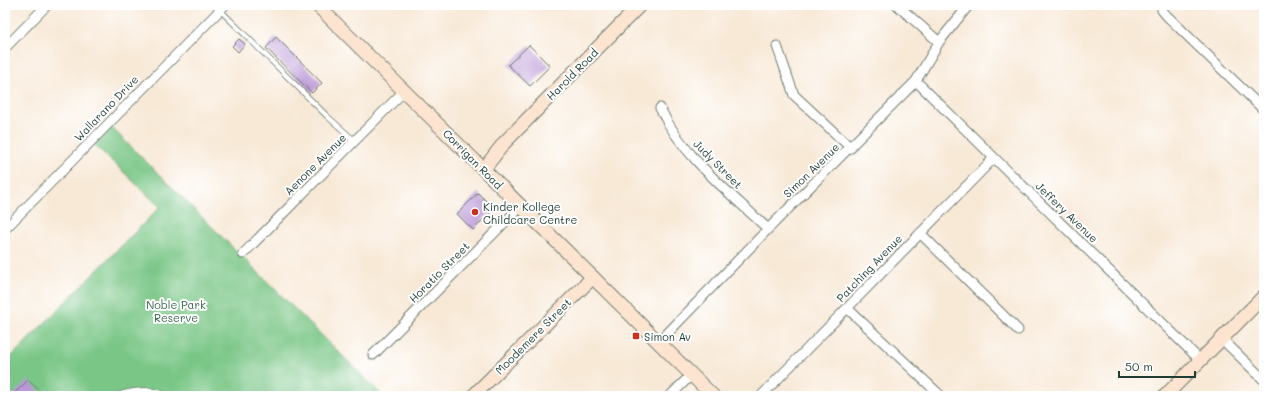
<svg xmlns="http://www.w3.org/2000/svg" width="1269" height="401" viewBox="0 0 1269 401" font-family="Mali,sans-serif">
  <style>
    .green { fill: #79c686; stroke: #4c825d }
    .building { fill: #ba97d7 }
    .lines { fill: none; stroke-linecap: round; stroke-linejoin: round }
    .lane-casing { stroke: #6b796d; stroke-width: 6 }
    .street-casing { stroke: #6b796d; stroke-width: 11 }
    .secondary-casing { stroke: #6b796d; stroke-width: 15 }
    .lane { stroke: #fff; stroke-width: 4.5 }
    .street { stroke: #fff; stroke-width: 9 }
    .secondary { stroke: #fde4d0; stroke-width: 13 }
    .poi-dot { fill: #c8321e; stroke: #fff; stroke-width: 1.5 }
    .labels { text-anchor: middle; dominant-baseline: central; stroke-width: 4; stroke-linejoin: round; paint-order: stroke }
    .street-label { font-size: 11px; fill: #1f3d34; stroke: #fff }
    .poi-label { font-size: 11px; fill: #1f3d34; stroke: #fff; text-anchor: start }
    .park-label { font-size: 11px; fill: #3a664d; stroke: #fff }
  </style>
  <rect width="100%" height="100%" fill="#fff"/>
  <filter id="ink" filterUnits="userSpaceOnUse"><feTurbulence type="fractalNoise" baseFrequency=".025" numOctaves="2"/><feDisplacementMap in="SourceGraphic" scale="8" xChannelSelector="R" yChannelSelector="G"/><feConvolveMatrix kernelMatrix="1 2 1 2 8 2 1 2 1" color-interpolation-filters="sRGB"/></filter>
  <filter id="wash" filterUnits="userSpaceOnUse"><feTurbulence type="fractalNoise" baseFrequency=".012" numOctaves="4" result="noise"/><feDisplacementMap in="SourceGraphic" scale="16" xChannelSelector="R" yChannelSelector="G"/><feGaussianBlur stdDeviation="0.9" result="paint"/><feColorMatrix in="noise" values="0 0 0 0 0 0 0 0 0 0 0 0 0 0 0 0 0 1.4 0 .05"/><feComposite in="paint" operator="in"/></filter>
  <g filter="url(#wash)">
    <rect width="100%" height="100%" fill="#f8e9d7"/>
    <path class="green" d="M 111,127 L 383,396 L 5,396 L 5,363 L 160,207 L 94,144 Z"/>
    <g id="blocks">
      <path class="building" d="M 276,37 L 322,83 L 312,93 L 266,48 Z
        M 239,39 L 245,44 L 238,52 L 232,46 Z
        M 529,45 L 550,66 L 530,86 L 508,65 Z
        M 478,193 L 494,209 L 473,230 L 457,214 Z
        M 28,380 L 45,396 L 12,396 Z"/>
    </g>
  </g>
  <g filter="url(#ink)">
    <use href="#blocks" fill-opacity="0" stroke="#6b796d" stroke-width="1"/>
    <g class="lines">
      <defs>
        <path id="lane" d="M 220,10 L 327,116 L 355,141
          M 115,396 C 134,389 150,388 170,396"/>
        <path id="street" d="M 897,5 L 939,42
          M 1162,5 L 1162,10 L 1166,15 L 1264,110
          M 777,46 L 794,95 L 851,148
          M 5,48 L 47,5
          M 916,81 L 1200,360
          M 660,108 C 683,157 729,192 768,229
          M 5,229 L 225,5
          M 920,233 L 1018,330
          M 243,254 L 404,91
          M 847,308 L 941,396
          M 1222,339 L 1264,380
          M 659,342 L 768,229 L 916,81 L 939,42 L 969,5
          M 373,355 L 521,206
          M 670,396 L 691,375
          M 761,396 L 994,158"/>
        <path id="secondary" d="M 317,5 L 713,396
          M 484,169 L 504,143 L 640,5
          M 473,396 L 593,277
          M 1165,396 L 1264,296"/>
      </defs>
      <use href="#lane" class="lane-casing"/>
      <use href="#street" class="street-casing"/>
      <use href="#secondary" class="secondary-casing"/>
      <use href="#lane" class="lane"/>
      <use href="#street" class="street"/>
      <use href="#secondary" class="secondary"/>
    </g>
  </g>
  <g class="poi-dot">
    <circle cx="475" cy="212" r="4"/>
    <rect x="632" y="332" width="8" height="8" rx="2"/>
  </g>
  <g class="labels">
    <g class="street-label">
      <text transform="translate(572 74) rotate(-45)">Harold Road</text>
      <text transform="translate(106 108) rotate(-46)">Wallarano Drive</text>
      <text transform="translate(473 159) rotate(45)">Corrigan Road</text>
      <text transform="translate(315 164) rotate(-45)">Aenone Avenue</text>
      <text transform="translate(718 164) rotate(45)">Judy Street</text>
      <text transform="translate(811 170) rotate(-44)">Simon Avenue</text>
      <text transform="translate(1067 212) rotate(44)">Jeffery Avenue</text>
      <text transform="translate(869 268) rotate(-46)">Patching Avenue</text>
      <text transform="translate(439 272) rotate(-45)">Horatio Street</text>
      <text transform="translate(533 336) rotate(-45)">Moodemere Street</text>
    </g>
    <g class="poi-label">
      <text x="483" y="206">Kinder Kollege<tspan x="483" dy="13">Childcare Centre</tspan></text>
      <text x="644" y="336">Simon Av</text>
    </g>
    <g class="park-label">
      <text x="176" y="304">Noble Park<tspan x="176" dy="13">Reserve</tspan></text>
    </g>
  </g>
  <rect width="1269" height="401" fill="none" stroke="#fff" stroke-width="20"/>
  <path d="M1119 371v6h76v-6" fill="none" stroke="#1f3d34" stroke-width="2"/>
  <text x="1125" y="371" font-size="12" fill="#1f3d34" stroke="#ffffff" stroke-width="3" paint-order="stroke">50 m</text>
</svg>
